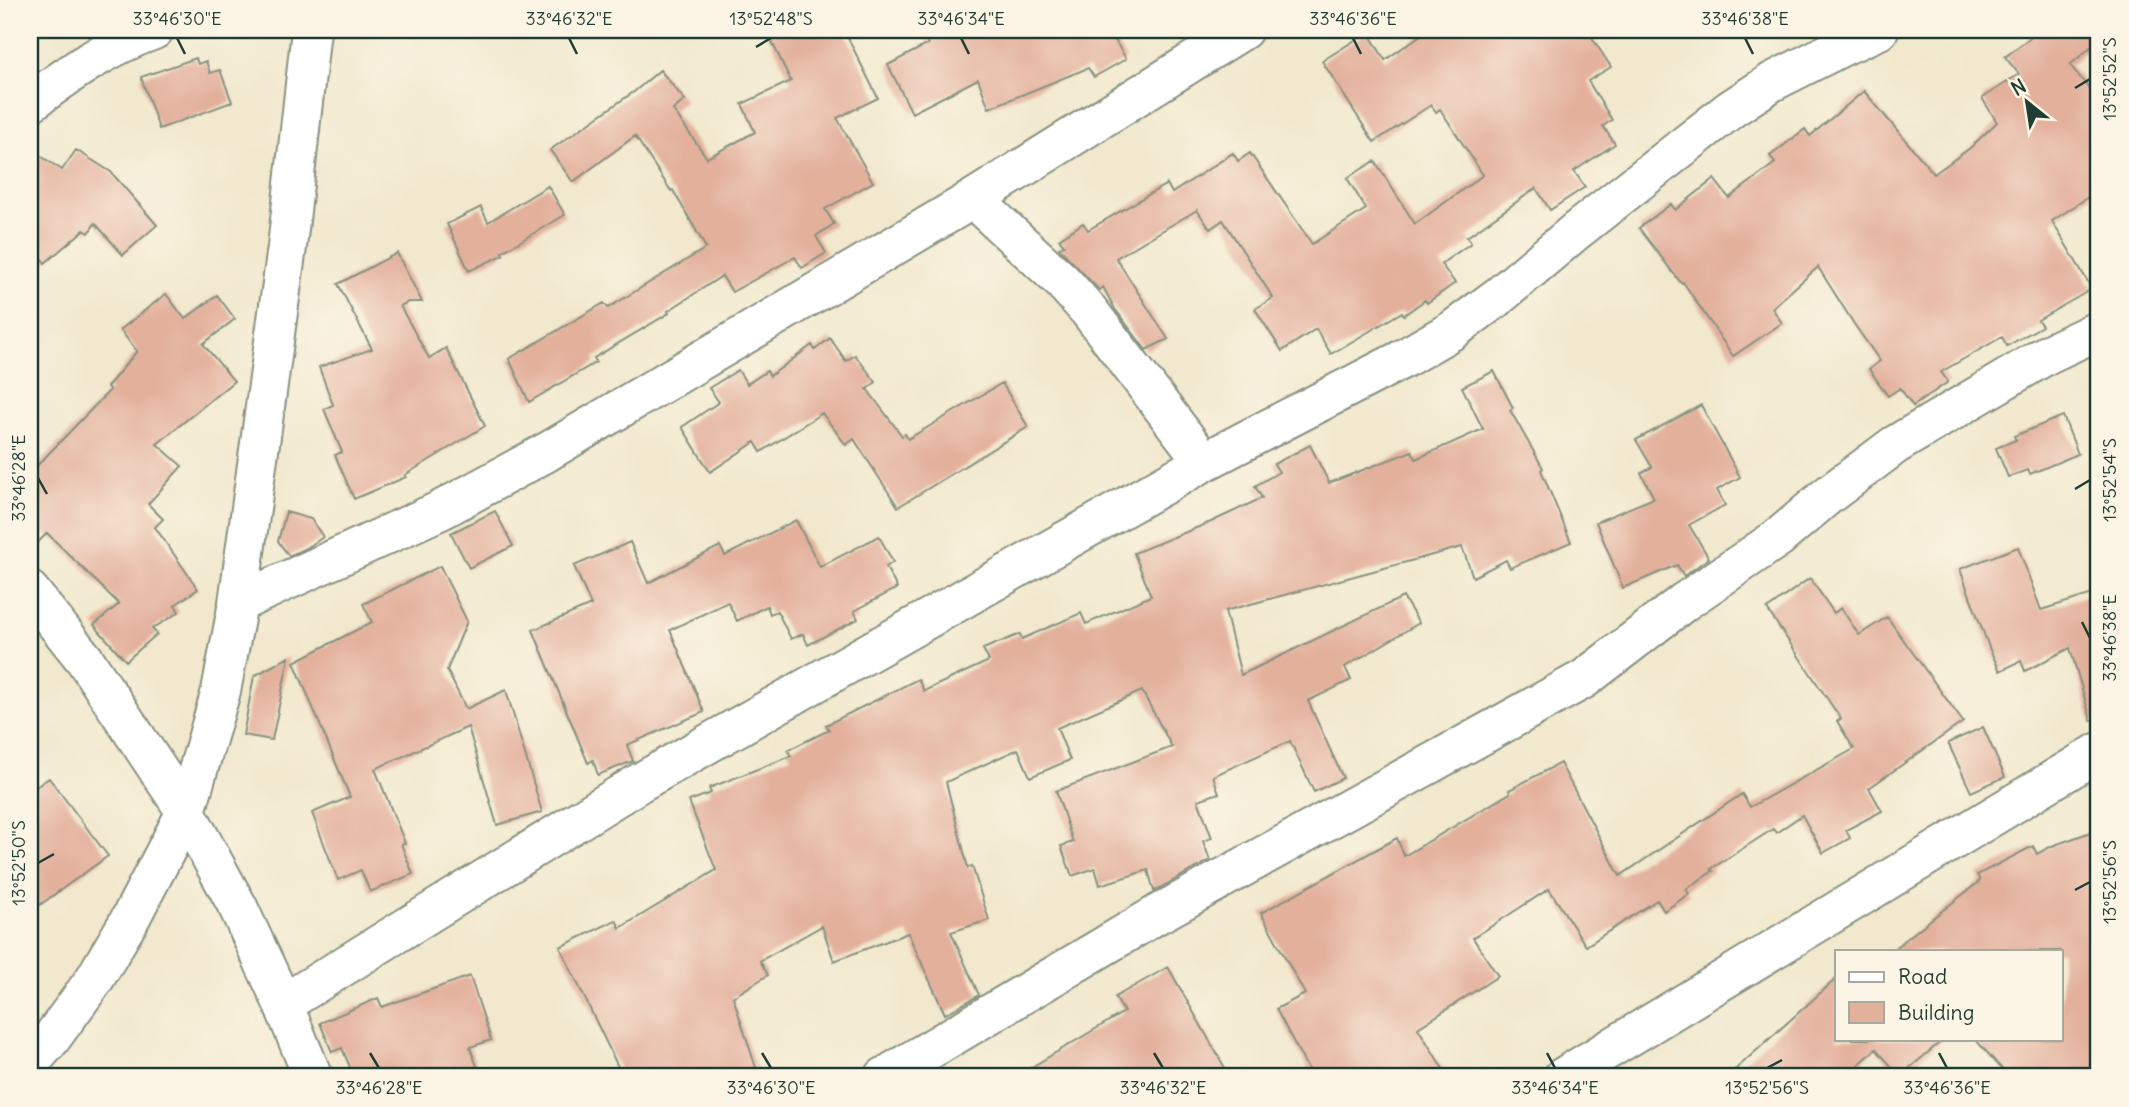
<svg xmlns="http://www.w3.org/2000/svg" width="2129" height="1107" viewBox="0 0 2129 1107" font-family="Delius,sans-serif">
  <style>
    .building { fill: #e3b09c }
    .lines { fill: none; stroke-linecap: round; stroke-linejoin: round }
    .minor-casing { stroke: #889280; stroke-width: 42 }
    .minor { stroke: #fff; stroke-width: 38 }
    .ticks { fill: none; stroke: #1f3d34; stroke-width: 2.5 }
    .neatline { fill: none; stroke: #1f3d34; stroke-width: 2.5 }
    .ticks-label { font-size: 18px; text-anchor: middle; fill: #1f3d34 }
  </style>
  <rect width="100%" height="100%" fill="#fcf5e5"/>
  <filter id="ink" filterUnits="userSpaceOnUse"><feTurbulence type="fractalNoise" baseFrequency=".0143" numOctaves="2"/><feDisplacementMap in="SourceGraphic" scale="14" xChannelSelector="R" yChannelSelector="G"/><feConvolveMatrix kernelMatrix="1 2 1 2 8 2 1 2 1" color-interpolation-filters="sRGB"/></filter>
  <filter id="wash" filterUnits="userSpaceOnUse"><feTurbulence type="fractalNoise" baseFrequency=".00686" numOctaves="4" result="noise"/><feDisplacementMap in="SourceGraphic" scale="28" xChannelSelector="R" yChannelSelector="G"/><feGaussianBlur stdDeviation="1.57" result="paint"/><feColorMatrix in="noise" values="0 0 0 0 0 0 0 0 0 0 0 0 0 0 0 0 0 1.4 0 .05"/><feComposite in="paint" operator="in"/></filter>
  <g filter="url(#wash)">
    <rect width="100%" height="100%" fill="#f1e8cd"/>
    <g id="blocks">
      <path class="building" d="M 766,30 L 844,30 L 878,98 L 837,118 L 873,182 L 825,209 L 834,224 L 816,236 L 826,253 L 802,268 L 795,257 L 732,292 L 722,276 L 668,311 L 669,313 L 594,358 L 596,362 L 529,402 L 509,359 L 604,303 L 608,308 L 706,248 L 673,190 L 671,191 L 635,136 L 573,182 L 550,150 L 635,91 L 660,70 L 685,100 L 673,110 L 707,158 L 755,132 L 742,104 L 791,81 Z
        M 919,30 L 1109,30 L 1126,59 L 1094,77 L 1088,68 L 989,108 L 978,79 L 912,113 L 888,65 L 928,44 Z
        M 1428,30 L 1587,30 L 1611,67 L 1588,81 L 1612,120 L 1603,126 L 1615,144 L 1574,171 L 1585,187 L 1550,210 L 1536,188 L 1467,237 L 1471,243 L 1441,264 L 1455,283 L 1427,303 L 1425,300 L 1404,315 L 1402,312 L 1331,354 L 1316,329 L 1282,351 L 1255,309 L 1273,298 L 1223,220 L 1210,229 L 1197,210 L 1116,258 L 1168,339 L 1146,350 L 1115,309 L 1103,287 L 1099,290 L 1059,248 L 1064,245 L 1059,239 L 1083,223 L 1088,230 L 1167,184 L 1172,193 L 1233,153 L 1238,161 L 1250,153 L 1312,244 L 1366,209 L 1347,178 L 1375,161 L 1415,224 L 1483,175 L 1440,109 L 1436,112 L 1431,105 L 1374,142 L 1322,61 L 1368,32 L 1385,60 Z
        M 2040,30 L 2099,30 L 2099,40 L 2070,65 L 2099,101 L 2099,190 L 2052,221 L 2092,289 L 2038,320 L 2042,326 L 2007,346 L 2002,337 L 1941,372 L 1948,382 L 1913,406 L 1900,388 L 1888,396 L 1869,369 L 1880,361 L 1854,324 L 1818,267 L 1772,308 L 1782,323 L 1733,356 L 1683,282 L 1681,283 L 1639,228 L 1671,204 L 1675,210 L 1714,179 L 1729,198 L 1775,163 L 1770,156 L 1805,129 L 1810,136 L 1864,91 L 1934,174 L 1970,148 L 1997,122 L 1982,98 L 2019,74 L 2005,57 Z
        M 196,58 L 198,64 L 206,61 L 210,73 L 220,70 L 232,102 L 159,129 L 141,77 Z
        M 30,149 L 62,170 L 76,150 L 111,172 L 157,225 L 123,255 L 95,223 L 89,233 L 84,230 L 45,263 L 30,244 Z
        M 548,186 L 565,215 L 502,252 L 503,255 L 469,271 L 447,224 L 481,207 L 488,222 Z
        M 397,253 L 422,302 L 408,302 L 400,306 L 429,358 L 446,348 L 485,426 L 405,475 L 406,477 L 354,499 L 335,455 L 342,452 L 324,409 L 333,405 L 319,367 L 372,349 L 338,284 Z
        M 166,294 L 185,319 L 217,295 L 235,319 L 203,344 L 234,381 L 157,444 L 182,466 L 148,504 L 163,519 L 155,527 L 198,589 L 175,605 L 179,612 L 152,629 L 157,634 L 126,661 L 94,625 L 119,604 L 47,533 L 30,551 L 30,473 L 110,390 L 107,387 L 137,351 L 120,330 Z
        M 830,338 L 846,361 L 855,355 L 876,382 L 867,389 L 902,436 L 905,434 L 908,439 L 1002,383 L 1028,427 L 898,507 L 854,439 L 846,445 L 822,413 L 761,452 L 755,442 L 710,472 L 682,427 L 719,402 L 709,388 L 738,370 L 747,384 L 767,371 L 770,376 L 812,345 L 815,350 Z
        M 1494,371 L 1513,408 L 1510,410 L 1543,468 L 1541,470 L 1571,542 L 1510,568 L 1506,560 L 1473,577 L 1462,547 L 1225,611 L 1241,675 L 1403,597 L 1419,623 L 1345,667 L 1351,680 L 1308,701 L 1343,778 L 1314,792 L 1290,741 L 1213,776 L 1219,793 L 1198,800 L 1212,838 L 1203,841 L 1210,860 L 1154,891 L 1148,870 L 1100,885 L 1095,868 L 1072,876 L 1061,846 L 1073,842 L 1056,791 L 1172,747 L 1142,691 L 1057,728 L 1070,760 L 1030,777 L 1018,749 L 946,782 L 968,868 L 972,866 L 989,920 L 951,932 L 979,995 L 945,1014 L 908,933 L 834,961 L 822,926 L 760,961 L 768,975 L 733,997 L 759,1077 L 623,1077 L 560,947 L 616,920 L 620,928 L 716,870 L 689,801 L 711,793 L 709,788 L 791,756 L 788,750 L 829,730 L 826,725 L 918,679 L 924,691 L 989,661 L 983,649 L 1020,634 L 1022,639 L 1081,613 L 1086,624 L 1151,596 L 1134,553 L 1211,522 L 1262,498 L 1255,486 L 1279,472 L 1274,464 L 1310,445 L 1329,483 L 1412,451 L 1416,459 L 1483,429 L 1462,387 Z
        M 1701,405 L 1740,477 L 1717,490 L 1725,505 L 1689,525 L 1709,558 L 1684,576 L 1677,565 L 1623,588 L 1596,522 L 1654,498 L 1641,473 L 1652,467 L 1636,440 Z
        M 2063,416 L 2078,454 L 2030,474 L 2028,470 L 2008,477 L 1996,448 L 2016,440 L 2014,436 Z
        M 495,511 L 513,546 L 469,568 L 451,533 Z
        M 286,512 L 311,519 L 323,537 L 310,546 L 289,556 L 278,541 Z
        M 796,520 L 820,567 L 879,536 L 893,562 L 886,567 L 897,588 L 854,611 L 858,619 L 808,645 L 803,634 L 791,639 L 777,611 L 770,614 L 767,606 L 737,621 L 728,602 L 670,630 L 704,712 L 627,745 L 633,761 L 598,775 L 593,760 L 588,763 L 533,630 L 591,605 L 574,566 L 630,542 L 648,583 L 720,546 L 725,556 Z
        M 2018,547 L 2041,610 L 2099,592 L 2099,719 L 2091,720 L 2070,648 L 2025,671 L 2021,661 L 2000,671 L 1990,650 L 1960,569 Z
        M 440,566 L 467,621 L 447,670 L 466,709 L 506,690 L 542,812 L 497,825 L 468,727 L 375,769 L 405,843 L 401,844 L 413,874 L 370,892 L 361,870 L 338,880 L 312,813 L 350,797 L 294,662 L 372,622 L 363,604 Z
        M 1810,578 L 1834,613 L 1841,608 L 1859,635 L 1887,617 L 1963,722 L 1869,788 L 1882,811 L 1846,830 L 1850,838 L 1823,853 L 1802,815 L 1776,833 L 1773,829 L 1711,869 L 1713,871 L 1686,889 L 1689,894 L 1664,911 L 1657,900 L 1586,946 L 1549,889 L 1473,938 L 1498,976 L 1418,1028 L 1448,1077 L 1312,1077 L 1276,1009 L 1305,994 L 1261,913 L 1397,838 L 1404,856 L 1510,793 L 1509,790 L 1560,763 L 1620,876 L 1742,794 L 1750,807 L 1854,749 L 1837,721 L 1841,719 L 1767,609 Z
        M 289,657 L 272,740 L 243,735 L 254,676 Z
        M 1983,727 L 2005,777 L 1971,792 L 1948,743 Z
        M 49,778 L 108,856 L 30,912 L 30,791 Z
        M 2099,829 L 2099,1077 L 2009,1077 L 1975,1039 L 2061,1039 L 2061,951 L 1891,951 L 1980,881 L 1977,875 L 2033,846 L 2037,854 L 2052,846 Z
        M 1168,967 L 1230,1077 L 1015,1077 L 1124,1012 L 1115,997 Z
        M 470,976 L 491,1040 L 470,1047 L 481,1077 L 354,1077 L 342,1048 L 332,1052 L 320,1023 L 378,998 L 382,1007 Z
        M 1837,978 L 1837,1039 L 1944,1039 L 1900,1076 L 1876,1049 L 1845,1077 L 1727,1077 Z"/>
    </g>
  </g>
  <g filter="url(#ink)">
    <use href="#blocks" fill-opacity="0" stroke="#889280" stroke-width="2"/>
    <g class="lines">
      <defs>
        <path id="minor" d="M 30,103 C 70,73 106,47 154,30
          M 973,199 L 1062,281 L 1089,311 L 1204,462
          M 30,591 L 85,660 L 186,812 L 238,907 L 283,1004 L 313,1077
          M 238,603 L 441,510 L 547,452 L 973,199 L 1243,30
          M 283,1004 L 639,783 L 1204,462 L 1403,359 L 1453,330 L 1499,296 L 1576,231 L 1731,109 L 1772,82 L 1845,45 L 1879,30
          M 30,1063 L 51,1039 L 94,980 L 129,921 L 186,812 L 221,691 L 238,603 L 287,247 L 311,30
          M 884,1077 L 1158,914 L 1584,679 L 1684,602 L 1778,538 L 1827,496 L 1895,445 L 2048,354 L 2099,330
          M 1563,1077 L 2099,752"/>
      </defs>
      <use href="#minor" class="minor-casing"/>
      <use href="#minor" class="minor"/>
    </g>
  </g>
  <path class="ticks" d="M 177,38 L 185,54M 569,38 L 577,54M 961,38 L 969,54M 1353,38 L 1361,54M 1745,38 L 1753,54M 756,47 L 771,38M 2075,88 L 2090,79M 38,478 L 47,494M 2075,489 L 2090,480M 2082,622 L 2090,638M 38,863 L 54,854M 2075,890 L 2090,882M 370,1053 L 379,1068M 762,1053 L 771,1068M 1154,1053 L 1163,1068M 1547,1053 L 1555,1068M 1939,1053 L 1947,1068M 1767,1068 L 1782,1060"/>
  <rect width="2129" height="1107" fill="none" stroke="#fcf5e5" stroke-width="77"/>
  <rect x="1835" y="950" width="228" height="91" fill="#fcf5e5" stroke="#a4ab9e" stroke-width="2"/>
  <rect x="1849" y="972" width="35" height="10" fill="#ffffff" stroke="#a4ab9e" stroke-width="2"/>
  <text x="1898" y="984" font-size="21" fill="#1f3d34">Road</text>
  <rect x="1849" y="1002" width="35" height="21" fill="#e3b09c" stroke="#a4ab9e" stroke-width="2"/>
  <text x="1898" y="1020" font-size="21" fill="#1f3d34">Building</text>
  <g transform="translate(2027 102) rotate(330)" stroke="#fcf5e5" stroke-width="5" paint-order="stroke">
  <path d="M0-5L12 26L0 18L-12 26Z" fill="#1f3d34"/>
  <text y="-10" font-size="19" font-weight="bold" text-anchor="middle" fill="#1f3d34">N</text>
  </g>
  <rect x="38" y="38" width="2052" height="1030" class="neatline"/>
  <g class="ticks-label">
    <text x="177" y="25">33°46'30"E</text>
    <text x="569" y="25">33°46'32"E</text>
    <text x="771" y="25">13°52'48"S</text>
    <text x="961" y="25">33°46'34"E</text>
    <text x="1353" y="25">33°46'36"E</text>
    <text x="1745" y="25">33°46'38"E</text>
    <text transform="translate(2110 79) rotate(-90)" y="6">13°52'52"S</text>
    <text transform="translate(19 478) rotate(-90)" y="6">33°46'28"E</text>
    <text transform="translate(2110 480) rotate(-90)" y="6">13°52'54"S</text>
    <text transform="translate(2110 638) rotate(-90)" y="6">33°46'38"E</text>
    <text transform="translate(19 863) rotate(-90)" y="6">13°52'50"S</text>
    <text transform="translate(2110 882) rotate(-90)" y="6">13°52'56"S</text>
    <text x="379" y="1094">33°46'28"E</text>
    <text x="771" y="1094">33°46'30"E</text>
    <text x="1163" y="1094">33°46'32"E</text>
    <text x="1555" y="1094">33°46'34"E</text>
    <text x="1767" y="1094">13°52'56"S</text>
    <text x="1947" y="1094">33°46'36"E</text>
  </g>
</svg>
